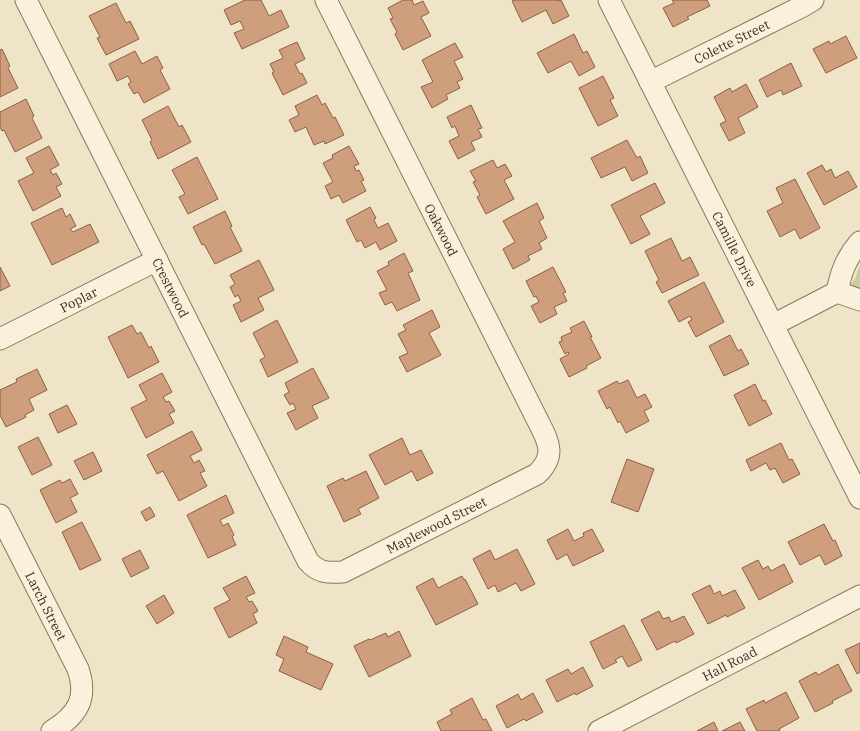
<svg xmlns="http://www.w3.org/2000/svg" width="860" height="731" viewBox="0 0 860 731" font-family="'IBM Plex Serif',serif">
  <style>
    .green { fill: #c9cf9b }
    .building { fill: #cf9f7d; stroke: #8d5f41 }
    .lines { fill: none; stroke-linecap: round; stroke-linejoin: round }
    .street-casing { stroke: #8d765c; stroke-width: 23 }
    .street { stroke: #faf1dc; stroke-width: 21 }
    .labels { text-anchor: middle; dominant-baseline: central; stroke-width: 3.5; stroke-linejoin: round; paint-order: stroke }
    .street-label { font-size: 13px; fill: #3d2e20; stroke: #f7eed8 }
  </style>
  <rect width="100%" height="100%" fill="#f0e4c8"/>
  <path class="green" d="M 860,265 L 860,289 L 853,287 L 851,284 L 855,279 Z"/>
  <path class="building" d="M 245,0 L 261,0 L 269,16 L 281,10 L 289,27 L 242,49 L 234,33 L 244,29 L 240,21 L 231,25 L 224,10 Z
    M 403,0 L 412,0 L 414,5 L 423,1 L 429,13 L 421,17 L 431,36 L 403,50 L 395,34 L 397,32 L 390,19 L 393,18 L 388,8 Z
    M 515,0 L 557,0 L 558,1 L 561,0 L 569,16 L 553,24 L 546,10 L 522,22 L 512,1 Z
    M 672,0 L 707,0 L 710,6 L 687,17 L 689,19 L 673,27 L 663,8 L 674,3 Z
    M 116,3 L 126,23 L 130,21 L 139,39 L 106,55 L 97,38 L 100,37 L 89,16 Z
    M 574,34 L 583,53 L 587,51 L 595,67 L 579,76 L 571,61 L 548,73 L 537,53 Z
    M 846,36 L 857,58 L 826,73 L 813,49 L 829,41 L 830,44 Z
    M 297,42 L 305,59 L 295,64 L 300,74 L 302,73 L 307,83 L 283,95 L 272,73 L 274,72 L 270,64 L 283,58 L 279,50 Z
    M 455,43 L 463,57 L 454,61 L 463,79 L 457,82 L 460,88 L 446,95 L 448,99 L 432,108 L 421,87 L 433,82 L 422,60 Z
    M 2,49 L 10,66 L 8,68 L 18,88 L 0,97 L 0,50 Z
    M 135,51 L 142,64 L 157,56 L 163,68 L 160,70 L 170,89 L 144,103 L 138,92 L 134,94 L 128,84 L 131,82 L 128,76 L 117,81 L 109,64 Z
    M 791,63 L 802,86 L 783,95 L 781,90 L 767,97 L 759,80 Z
    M 603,76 L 614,98 L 610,100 L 618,116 L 598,126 L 579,88 Z
    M 746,84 L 758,107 L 738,118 L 745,133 L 729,141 L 720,124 L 726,121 L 714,97 L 730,88 L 732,92 Z
    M 317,95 L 322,105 L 325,103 L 333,118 L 335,117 L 344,135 L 325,144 L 324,141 L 314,145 L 306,127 L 295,132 L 289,120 L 299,115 L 295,106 Z
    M 26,99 L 34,116 L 32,118 L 42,138 L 15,152 L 4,130 L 2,131 L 0,127 L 0,112 Z
    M 471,105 L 482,128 L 478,129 L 482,137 L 471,142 L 475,150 L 458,159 L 449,141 L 459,136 L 455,126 L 452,128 L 447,117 Z
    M 168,106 L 179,127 L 182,125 L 191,142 L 158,159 L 150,142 L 152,140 L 142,120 Z
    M 627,140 L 637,158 L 640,156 L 648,173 L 632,181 L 625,167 L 601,178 L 591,158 Z
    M 49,146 L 59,165 L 50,170 L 53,175 L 56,173 L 62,184 L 56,187 L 61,196 L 33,211 L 18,181 L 34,173 L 26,158 Z
    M 349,146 L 359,164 L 354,166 L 356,171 L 359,170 L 364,180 L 361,181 L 366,191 L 343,203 L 339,195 L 331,199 L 325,186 L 333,182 L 323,163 L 333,158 L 332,155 Z
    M 197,157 L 218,199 L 188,214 L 179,197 L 185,194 L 172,170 Z
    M 493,160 L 497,168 L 505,164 L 512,176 L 504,180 L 514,199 L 486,214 L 477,197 L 480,195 L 473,182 L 476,181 L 470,171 Z
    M 822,165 L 826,172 L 831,169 L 835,178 L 848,171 L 857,187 L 824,205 L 807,173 Z
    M 795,179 L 820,228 L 800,239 L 795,229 L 780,237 L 767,211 L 783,203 L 776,188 Z
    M 655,183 L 665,203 L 640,216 L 650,234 L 631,244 L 611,205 Z
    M 537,203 L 544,218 L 539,221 L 547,238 L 539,243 L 542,249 L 528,256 L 530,260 L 513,269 L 503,249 L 515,242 L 503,221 Z
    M 370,207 L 376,218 L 374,220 L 378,228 L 388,223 L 397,241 L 380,250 L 376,242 L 365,248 L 361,240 L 357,242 L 346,220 Z
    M 62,208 L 66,217 L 70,214 L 76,226 L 70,229 L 73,232 L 90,224 L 99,242 L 52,265 L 31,223 Z
    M 225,211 L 232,226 L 230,227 L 242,251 L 215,264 L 204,244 L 202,245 L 193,227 Z
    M 671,238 L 682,261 L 690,257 L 699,275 L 662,293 L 656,282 L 659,280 L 645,251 Z
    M 404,253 L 413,271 L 408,273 L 420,300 L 397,311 L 392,302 L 385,305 L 379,293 L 387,290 L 377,271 L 389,265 L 388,262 Z
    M 259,260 L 274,290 L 258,298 L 264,310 L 241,322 L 233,305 L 241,301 L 238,295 L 235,297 L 230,287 L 235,284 L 230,275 Z
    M 0,267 L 10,286 L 0,291 Z
    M 553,267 L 566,292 L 563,293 L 567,301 L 554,307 L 557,314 L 540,323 L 531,306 L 539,302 L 536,296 L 534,297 L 526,281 Z
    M 704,282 L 724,322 L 696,337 L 688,322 L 692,320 L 690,316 L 679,322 L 668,301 Z
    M 432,310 L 440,327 L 429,333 L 441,355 L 407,372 L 399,357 L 408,353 L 398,334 L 406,330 L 403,325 Z
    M 277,320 L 298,362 L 268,377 L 260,360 L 265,357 L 253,333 Z
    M 584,321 L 592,337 L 590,337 L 601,358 L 586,366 L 587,368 L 569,377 L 560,359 L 569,354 L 568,352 L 565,354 L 559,342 L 562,341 L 561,337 L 572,332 L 570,328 Z
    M 132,325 L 137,334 L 141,332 L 149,348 L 151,346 L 159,362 L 128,378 L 108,337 Z
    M 730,335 L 738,351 L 741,349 L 749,364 L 724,376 L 709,346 Z
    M 313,368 L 329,398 L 312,406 L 318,418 L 296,430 L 287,413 L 296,409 L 293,403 L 290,405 L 284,395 L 289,392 L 285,383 Z
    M 37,369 L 47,390 L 29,399 L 34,410 L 25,415 L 26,417 L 6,427 L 0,415 L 0,390 L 17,382 L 16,379 Z
    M 162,373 L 172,392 L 163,397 L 166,402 L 169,401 L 175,411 L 169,414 L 174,423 L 146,438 L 131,408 L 147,400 L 139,385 Z
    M 628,380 L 637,398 L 645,394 L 652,407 L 644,411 L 649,421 L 626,433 L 620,421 L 618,423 L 610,407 L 607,409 L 598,391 L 617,381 L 619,384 Z
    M 755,384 L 763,401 L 765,400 L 772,414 L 749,426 L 734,395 Z
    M 67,405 L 77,424 L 58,433 L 49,414 Z
    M 192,431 L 202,450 L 190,456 L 194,463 L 199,460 L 205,471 L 200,473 L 207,486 L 179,501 L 163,471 L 157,474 L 147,455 Z
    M 38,437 L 52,465 L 32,475 L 18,447 Z
    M 402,438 L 410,455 L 421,450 L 433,473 L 417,481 L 412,471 L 385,485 L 369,455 Z
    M 781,443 L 789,460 L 792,459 L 800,474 L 783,483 L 775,468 L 770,470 L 766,463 L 751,471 L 746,460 Z
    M 93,452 L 102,471 L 84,480 L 74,461 Z
    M 627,459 L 654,469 L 638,512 L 611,502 Z
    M 366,471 L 379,498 L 358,509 L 361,514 L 344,522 L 327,486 L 343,478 L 345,481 Z
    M 70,479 L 78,494 L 70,498 L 77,512 L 56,523 L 40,490 L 60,480 L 62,483 Z
    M 226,495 L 234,513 L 220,520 L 223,526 L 228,523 L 234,535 L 232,537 L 236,545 L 208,558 L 187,515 Z
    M 150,507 L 155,516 L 146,521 L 141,512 Z
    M 82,522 L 101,560 L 80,570 L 62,532 Z
    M 824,524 L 833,541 L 835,540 L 842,556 L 825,565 L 820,555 L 800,565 L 788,542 Z
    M 568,529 L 574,541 L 584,536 L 583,533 L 592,529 L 604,551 L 573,566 L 567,554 L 557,560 L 547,540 Z
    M 517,549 L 535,584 L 521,591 L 516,583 L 498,592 L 495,585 L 488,589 L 473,559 L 490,550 L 495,560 Z
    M 140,550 L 149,568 L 131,577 L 122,559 Z
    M 758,560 L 763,569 L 768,566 L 771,571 L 784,564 L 793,582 L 759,600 L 742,568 Z
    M 246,576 L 255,593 L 246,597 L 249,602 L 252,601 L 258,611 L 253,614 L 257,623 L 229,638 L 214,608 L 230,600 L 223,588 Z
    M 462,576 L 464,580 L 465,579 L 478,604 L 436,625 L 416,587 L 433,578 L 438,588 Z
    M 710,585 L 714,594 L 720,591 L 722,596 L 735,590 L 745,608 L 727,617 L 726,615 L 708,624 L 692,594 Z
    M 164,595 L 174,613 L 157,624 L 146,606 Z
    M 659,611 L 663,619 L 669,617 L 671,622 L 684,616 L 694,634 L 676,643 L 675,641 L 657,650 L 641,620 Z
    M 624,625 L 642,660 L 628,667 L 622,656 L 615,660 L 617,662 L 603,669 L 590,642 Z
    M 399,631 L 411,656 L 369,677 L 354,646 L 369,639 L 370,640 L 386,633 L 388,637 Z
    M 284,636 L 308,647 L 306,652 L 333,664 L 321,690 L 279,671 L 284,659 L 276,655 Z
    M 860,643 L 860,672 L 857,674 L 845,650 Z
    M 838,664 L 852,691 L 832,701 L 833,703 L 815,712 L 799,681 L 816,672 L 818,675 Z
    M 583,667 L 593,686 L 576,695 L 575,693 L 557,702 L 546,680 L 568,669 L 571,674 Z
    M 786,692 L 799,718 L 779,729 L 780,731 L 757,731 L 746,709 L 764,700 L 765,703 Z
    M 533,693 L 543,712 L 526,721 L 524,719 L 507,728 L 496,706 L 518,694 L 521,700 Z
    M 472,698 L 483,720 L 486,719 L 492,731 L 441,731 L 437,722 L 452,714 L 450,710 Z
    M 714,722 L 718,731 L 697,731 Z
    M 740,722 L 745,731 L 722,731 Z"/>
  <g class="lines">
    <defs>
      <g id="street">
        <path id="s1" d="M 26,0 L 308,561 C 318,573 328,573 343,572 L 537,474 C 557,455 548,441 538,421 L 326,0"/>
        <path id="s2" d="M 609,0 L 860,498"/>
        <path id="s3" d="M 650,82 L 803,6 L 813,0"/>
        <path d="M 837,292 C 841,272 846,258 860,242"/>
        <path d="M 773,325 L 837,292 L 860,300"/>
        <path id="s4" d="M 0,339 L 157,260"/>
        <path id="s5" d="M 0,515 L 78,669 C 88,698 78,715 52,731"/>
        <path id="s6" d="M 599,731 L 860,596"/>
      </g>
    </defs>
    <use href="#street" class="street-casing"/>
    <use href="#street" class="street"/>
  </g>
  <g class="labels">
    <g class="street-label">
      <text stroke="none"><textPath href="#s3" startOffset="91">Colette Street</textPath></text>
      <text transform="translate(441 230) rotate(63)">Oakwood</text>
      <text stroke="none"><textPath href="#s2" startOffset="279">Camille Drive</textPath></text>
      <text stroke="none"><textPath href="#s1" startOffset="322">Crestwood</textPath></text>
      <text stroke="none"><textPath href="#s4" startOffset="88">Poplar</textPath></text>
      <text stroke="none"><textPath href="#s1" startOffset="771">Maplewood Street</textPath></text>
      <text stroke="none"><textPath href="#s5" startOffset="102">Larch Street</textPath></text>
      <text stroke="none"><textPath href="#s6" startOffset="147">Hall Road</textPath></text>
    </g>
  </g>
</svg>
